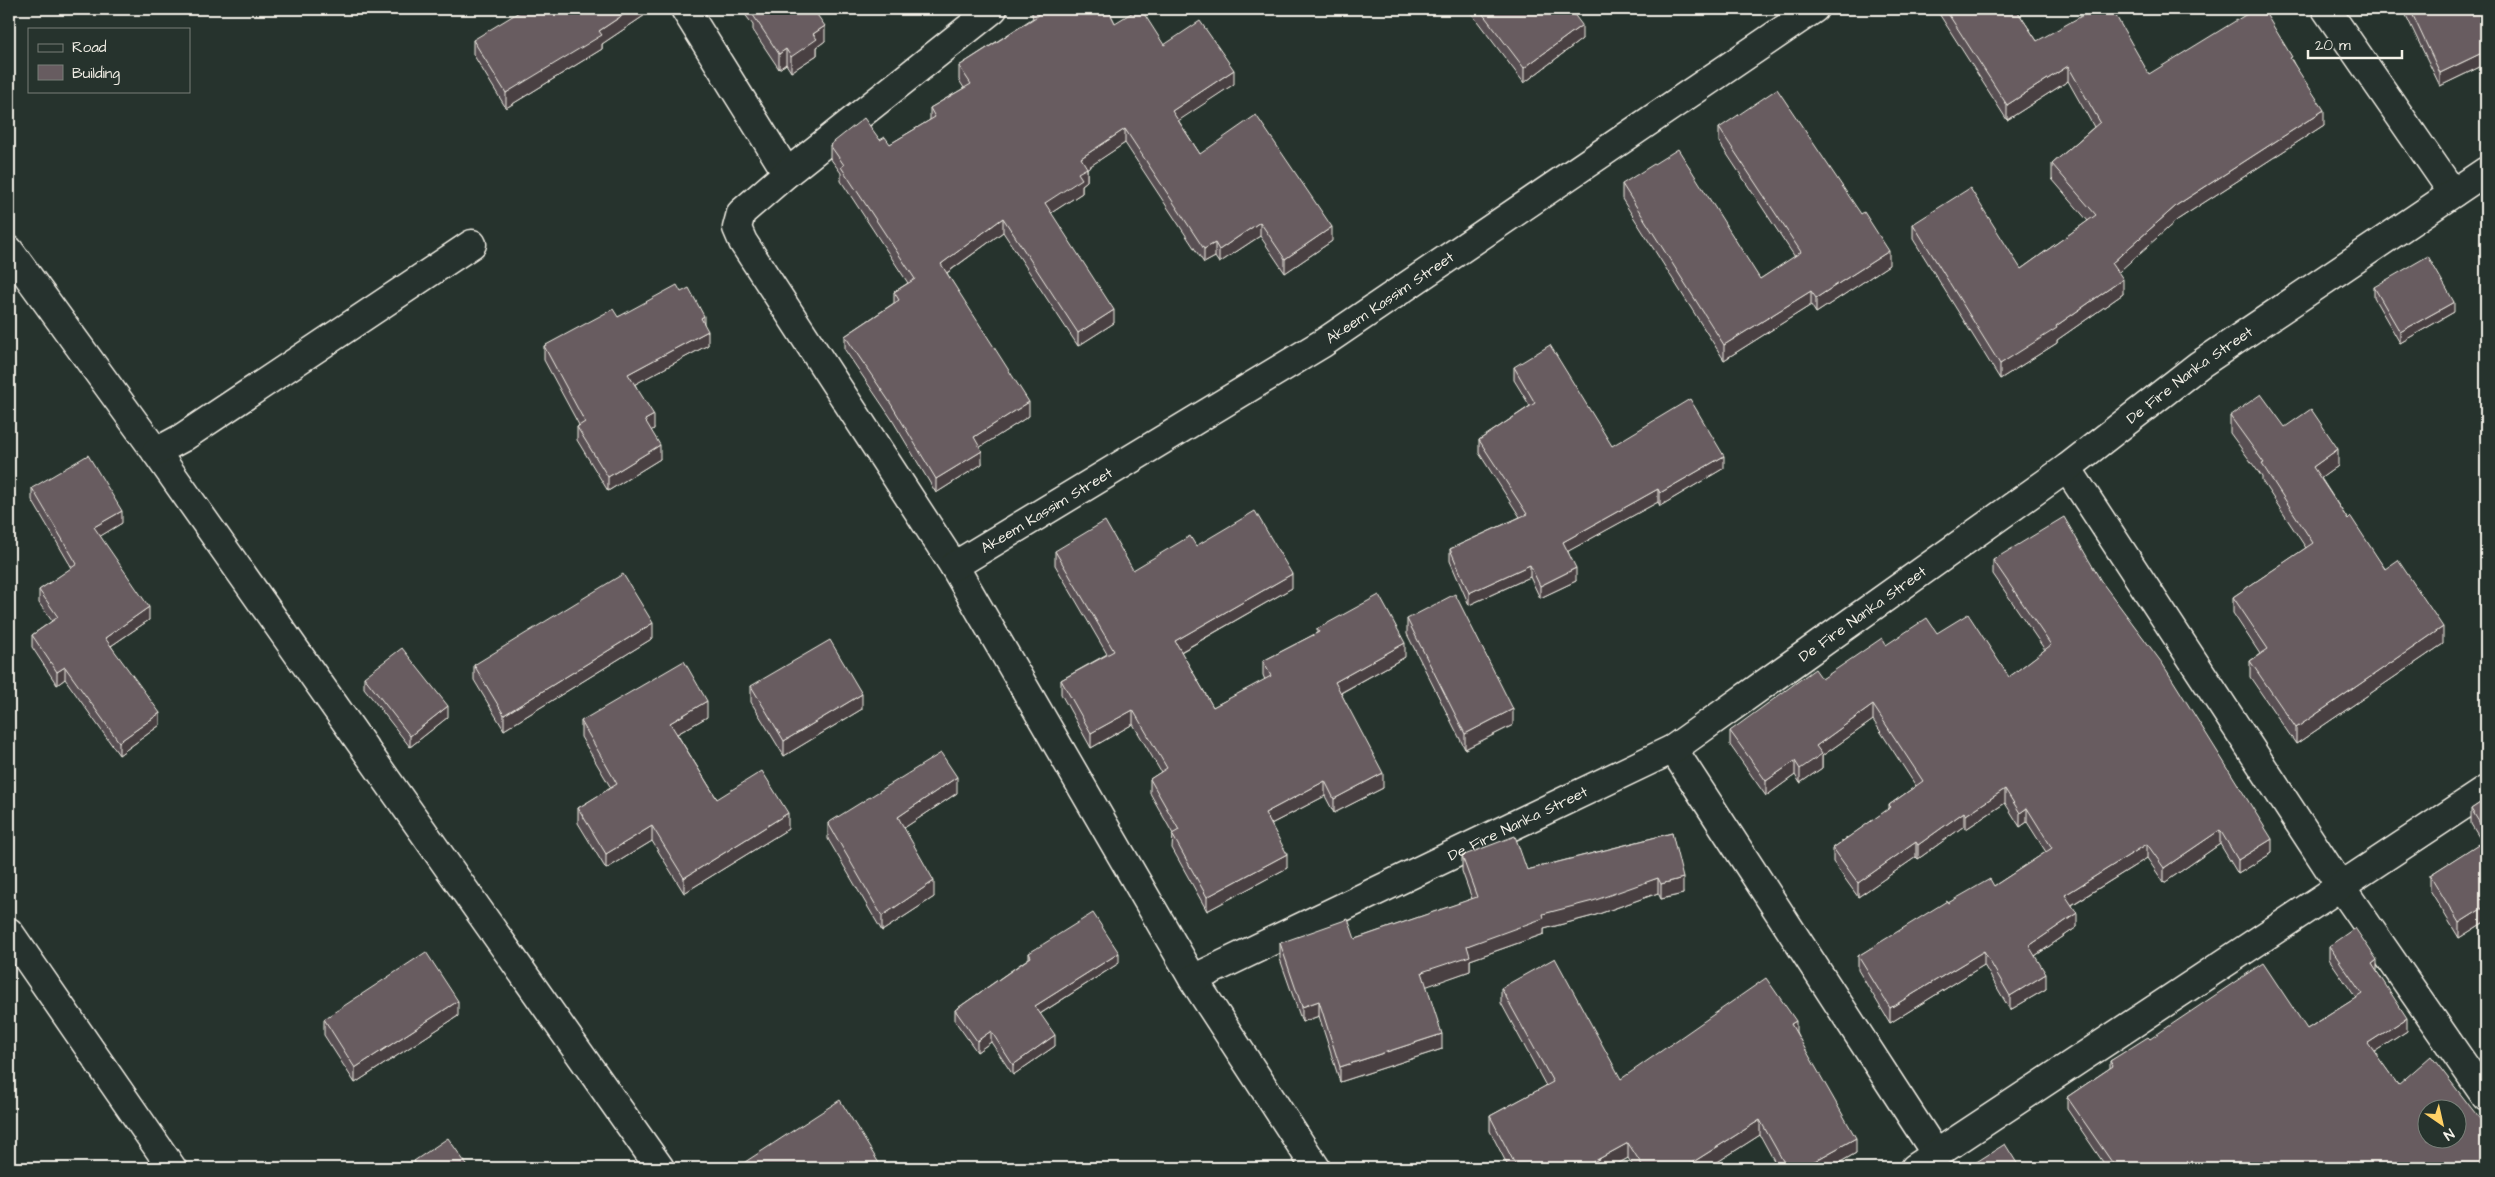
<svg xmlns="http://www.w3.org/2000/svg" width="2495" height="1177" viewBox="0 0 2495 1177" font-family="'Architects Daughter',sans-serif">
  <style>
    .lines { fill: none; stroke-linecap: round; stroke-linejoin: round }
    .minor-casing { stroke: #f4f1e8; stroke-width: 31 }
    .minor { stroke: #26332d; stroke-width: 28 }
    .wall { fill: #594f53; stroke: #f4f1e8 }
    .shaded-wall { fill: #484043; stroke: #f4f1e8 }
    .building { fill: #675c60; stroke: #f4f1e8; fill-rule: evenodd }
    .labels { text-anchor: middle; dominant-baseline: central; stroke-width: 4; stroke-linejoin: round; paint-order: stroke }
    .street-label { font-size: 15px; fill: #f4f1e8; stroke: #26332d }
  </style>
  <rect width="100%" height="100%" fill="#26332d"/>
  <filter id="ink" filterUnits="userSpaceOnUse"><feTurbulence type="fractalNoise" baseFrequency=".02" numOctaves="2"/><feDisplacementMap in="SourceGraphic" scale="10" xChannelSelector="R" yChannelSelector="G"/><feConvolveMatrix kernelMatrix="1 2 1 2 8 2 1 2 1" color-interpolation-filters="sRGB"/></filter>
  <g filter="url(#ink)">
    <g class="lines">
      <defs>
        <g id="minor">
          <path d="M 685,9 L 787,173"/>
          <path d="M 993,9 L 787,173 L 741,213 L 737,228 L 743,242 L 954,566 L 1193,979 L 1316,1168"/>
          <path d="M 2326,9 L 2453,193"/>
          <path d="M 9,250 L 156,452 L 660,1168"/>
          <path d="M 156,452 L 182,438 L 472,244"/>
          <path d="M 2067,468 L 2341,887 L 2486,1097"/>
          <path id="s1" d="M 954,566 L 1323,343 L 1814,9"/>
          <path d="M 1673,749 L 1936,1154"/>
          <path d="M 9,932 L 172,1168"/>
          <path id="s2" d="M 1193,979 L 1673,749 L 2067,468 L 2199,365 L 2486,171"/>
          <path d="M 1915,1168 L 2486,790"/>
        </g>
      </defs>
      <use href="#minor" class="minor-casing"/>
      <use href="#minor" class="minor"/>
    </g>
    <path class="wall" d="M 651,9 L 651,11 L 602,44 L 602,49 L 506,108 L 473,54 L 473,40 Z
      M 741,9 L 813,9 L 825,41 L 817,47 L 817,55 L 791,72 L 786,64 L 779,69 L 753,30 L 753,25 Z
      M 1032,9 L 1108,9 L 1115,23 L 1164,45 L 1234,84 L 1178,120 L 1200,154 L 1332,241 L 1285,273 L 1260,236 L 1219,263 L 1215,257 L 1204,263 L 1125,143 L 1087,168 L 1087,181 L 1082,185 L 1082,193 L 1051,213 L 1114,323 L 1078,346 L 1003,232 L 947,273 L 1029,416 L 980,447 L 982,464 L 936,493 L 891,418 L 845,350 L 845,336 L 894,303 L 894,292 L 908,283 L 841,181 L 841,173 L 830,158 L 830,145 L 880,140 L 890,144 L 930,120 L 930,108 L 964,88 L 959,80 L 959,66 L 1033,18 L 1032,15 Z
      M 1468,9 L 1570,9 L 1582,39 L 1524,83 Z
      M 1936,9 L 2016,9 L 2037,41 L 2149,74 L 2292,60 L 2324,125 L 2177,220 L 2118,272 L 2123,294 L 2057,340 L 2057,343 L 2000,379 L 1913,239 L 1913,224 L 2021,269 L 2088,221 L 2052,179 L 2052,164 L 2094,127 L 2068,81 L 2007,120 Z
      M 2403,9 L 2486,9 L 2486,64 L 2440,86 Z
      M 1719,128 L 1889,265 L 1816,313 L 1811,305 L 1724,360 L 1622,199 L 1622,184 L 1760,279 L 1795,257 L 1719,142 Z
      M 2374,287 L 2454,312 L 2400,343 L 2374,298 Z
      M 681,292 L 704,324 L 708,345 L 635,384 L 654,429 L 651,430 L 660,459 L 608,491 L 577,440 L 577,427 L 579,425 L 544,360 L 544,346 Z
      M 1514,367 L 1612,446 L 1724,468 L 1660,506 L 1658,502 L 1568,551 L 1576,581 L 1540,598 L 1530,577 L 1469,605 L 1450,561 L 1450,549 L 1520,517 L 1479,453 L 1479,440 L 1530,406 L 1514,380 Z
      M 2230,416 L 2285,427 L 2338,466 L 2321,478 L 2348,520 L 2443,644 L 2296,744 L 2250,677 L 2250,661 L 2260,654 L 2233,613 L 2233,597 L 2306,548 L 2262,481 L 2262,477 L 2230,433 Z
      M 32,488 L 122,523 L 100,536 L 149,620 L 111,646 L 160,725 L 119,755 L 65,679 L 57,685 L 32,647 L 32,635 L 52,621 L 39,603 L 39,590 L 72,568 L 32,500 Z
      M 1196,546 L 1292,588 L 1181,652 L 1213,707 L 1265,680 L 1263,675 L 1263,661 L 1317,633 L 1317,629 L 1405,657 L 1341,693 L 1383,788 L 1334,813 L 1325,796 L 1271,824 L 1287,868 L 1207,911 L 1172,848 L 1173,834 L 1150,793 L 1150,779 L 1161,772 L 1133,724 L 1091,748 L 1061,694 L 1061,680 L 1107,654 L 1055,565 L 1055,551 L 1133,570 Z
      M 1993,560 L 2101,581 L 2272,853 L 2238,874 L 2220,844 L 2164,883 L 2147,858 L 2072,905 L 2077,927 L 2035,956 L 2046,989 L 2010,1010 L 1984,965 L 1890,1023 L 1858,970 L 1858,956 L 1948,903 L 1994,886 L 2046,852 L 2027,822 L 2020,827 L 2005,803 L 1966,829 L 1964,826 L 1918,859 L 1916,857 L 1858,897 L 1833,862 L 1833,848 L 1889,809 L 1889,805 L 1916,786 L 1873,720 L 1822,756 L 1822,768 L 1800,783 L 1795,775 L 1766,796 L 1730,745 L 1730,731 L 1822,679 L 1886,645 L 1937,633 L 2009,677 L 2045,650 L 1993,574 Z
      M 1407,619 L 1513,725 L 1465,749 L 1407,634 Z
      M 653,638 L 504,730 L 474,680 L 474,665 Z
      M 364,677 L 448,717 L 410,747 L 364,688 Z
      M 751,686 L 862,709 L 784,756 L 751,702 Z
      M 707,717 L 677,734 L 717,799 L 788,829 L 684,893 L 652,841 L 606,869 L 578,823 L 578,808 L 611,788 L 581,737 L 581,721 Z
      M 957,793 L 904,828 L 934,897 L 882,931 L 828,839 L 828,823 Z
      M 2486,799 L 2486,921 L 2459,938 L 2430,890 L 2430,875 L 2482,842 L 2471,824 L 2471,809 Z
      M 1672,833 L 1683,894 L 1661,899 L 1658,893 L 1593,916 L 1544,929 L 1544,934 L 1470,960 L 1470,971 L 1426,986 L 1442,1049 L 1340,1082 L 1319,1016 L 1302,1022 L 1280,959 L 1280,943 L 1355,939 L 1472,899 L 1462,871 L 1462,856 L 1527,870 Z
      M 2329,946 L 2377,972 L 2407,1031 L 2374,1052 L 2398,1085 L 2486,1168 L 2107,1168 L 2067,1109 L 2067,1097 L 2110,1068 L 2110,1061 L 2150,1039 L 2307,1029 L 2356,998 L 2329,959 Z
      M 1029,953 L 1119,963 L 1040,1014 L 1055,1046 L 1013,1075 L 991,1042 L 977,1052 L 955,1021 L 955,1010 L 1029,958 Z
      M 1501,988 L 1621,1079 L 1796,1032 L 1856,1153 L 1830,1168 L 1778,1168 L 1760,1135 L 1708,1168 L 1634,1168 L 1628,1158 L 1610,1168 L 1509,1168 L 1490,1131 L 1490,1116 L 1546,1086 L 1501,1003 Z
      M 458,1016 L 355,1083 L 324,1035 L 324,1019 Z
      M 414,1161 L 469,1168 L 414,1168 Z"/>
    <path class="shaded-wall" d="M 632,9 L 651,9 L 651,11 L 602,44 L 602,49 L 506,108 L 506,93 Z
      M 1582,25 L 1582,39 L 1524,83 L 1524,68 Z
      M 825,26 L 825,41 L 817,47 L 817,55 L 791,72 L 791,57 L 813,34 Z
      M 786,49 L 786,64 L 779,69 L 779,54 Z
      M 2486,51 L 2486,64 L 2440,86 L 2440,73 Z
      M 2068,66 L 2068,81 L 2007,120 L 2007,105 Z
      M 1234,70 L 1234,84 L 1172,125 L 1172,111 Z
      M 2324,110 L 2324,125 L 2177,220 L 2112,278 L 2112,263 L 2177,205 Z
      M 1125,129 L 1125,143 L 1086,169 L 1087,168 L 1087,181 L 1082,185 L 1082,193 L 1045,217 L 1045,203 L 1078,173 L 1081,158 Z
      M 1003,218 L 1003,232 L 941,277 L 941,264 Z
      M 1260,222 L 1260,236 L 1219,263 L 1219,250 Z
      M 1332,227 L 1332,241 L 1285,273 L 1285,259 Z
      M 1215,243 L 1215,257 L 1204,263 L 1204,249 Z
      M 1889,251 L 1889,265 L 1816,313 L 1816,298 Z
      M 2123,279 L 2123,294 L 2057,340 L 2057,343 L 2000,379 L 2000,364 L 2056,326 Z
      M 1811,291 L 1811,305 L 1724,360 L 1724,345 Z
      M 2454,302 L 2454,312 L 2400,343 L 2400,332 Z
      M 1114,310 L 1114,323 L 1078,346 L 1078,333 Z
      M 704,316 L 704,330 L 701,318 Z
      M 708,331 L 708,345 L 628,388 L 628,374 Z
      M 1029,402 L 1029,416 L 974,451 L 974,437 Z
      M 654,415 L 654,429 L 645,434 L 645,420 Z
      M 660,445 L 660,459 L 608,491 L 608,477 Z
      M 2338,449 L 2338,466 L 2313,484 L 2313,467 Z
      M 982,451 L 982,464 L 936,493 L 936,479 Z
      M 1724,456 L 1724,468 L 1660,506 L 1660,493 Z
      M 1658,489 L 1658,502 L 1563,554 L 1563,542 Z
      M 122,511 L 122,523 L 94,540 L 94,527 Z
      M 1530,565 L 1530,577 L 1469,605 L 1469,593 Z
      M 1576,568 L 1576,581 L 1540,598 L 1540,586 Z
      M 1292,574 L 1292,588 L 1175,655 L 1175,641 Z
      M 149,607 L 149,620 L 105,650 L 105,638 Z
      M 653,623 L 653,638 L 504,730 L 504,715 Z
      M 2443,627 L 2443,644 L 2296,744 L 2296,728 Z
      M 1405,643 L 1405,657 L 1335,696 L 1335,682 Z
      M 65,667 L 65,679 L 57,685 L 57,672 Z
      M 862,694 L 862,709 L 784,756 L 784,741 Z
      M 707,701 L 707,717 L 670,738 L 670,723 Z
      M 1873,705 L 1873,720 L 1822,756 L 1822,768 L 1800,783 L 1800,769 L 1816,746 Z
      M 448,706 L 448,717 L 410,747 L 410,736 Z
      M 1513,709 L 1513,725 L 1465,749 L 1465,734 Z
      M 1133,710 L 1133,724 L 1091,748 L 1091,733 Z
      M 160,713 L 160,725 L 119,755 L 119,742 Z
      M 1795,761 L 1795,775 L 1766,796 L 1766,781 Z
      M 1383,773 L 1383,788 L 1334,813 L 1334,799 Z
      M 957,777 L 957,793 L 898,832 L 898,817 Z
      M 1325,781 L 1325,796 L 1265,827 L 1265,813 Z
      M 2005,789 L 2005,803 L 1966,829 L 1966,815 Z
      M 2027,808 L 2027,822 L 2020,827 L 2020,813 Z
      M 1964,812 L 1964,826 L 1918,859 L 1918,845 Z
      M 788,813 L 788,829 L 684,893 L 684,878 Z
      M 652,826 L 652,841 L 606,869 L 606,854 Z
      M 2220,830 L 2220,844 L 2164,883 L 2164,868 Z
      M 2272,839 L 2272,853 L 2238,874 L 2238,860 Z
      M 1916,842 L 1916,857 L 1858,897 L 1858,883 Z
      M 2147,844 L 2147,858 L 2065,909 L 2065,895 Z
      M 1287,854 L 1287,868 L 1207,911 L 1207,897 Z
      M 1658,878 L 1658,893 L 1593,916 L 1544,929 L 1544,934 L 1470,960 L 1470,971 L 1422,988 L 1422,972 L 1467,946 L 1543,914 Z
      M 1683,878 L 1683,894 L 1661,899 L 1661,884 Z
      M 934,881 L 934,897 L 882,931 L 882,916 Z
      M 2486,906 L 2486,921 L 2459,938 L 2459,923 Z
      M 2077,913 L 2077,927 L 2029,960 L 2029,946 Z
      M 1984,951 L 1984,965 L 1890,1023 L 1890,1008 Z
      M 1119,953 L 1119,963 L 1035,1017 L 1035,1006 Z
      M 2377,960 L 2377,973 L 2372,964 Z
      M 2046,974 L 2046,989 L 2010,1010 L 2010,996 Z
      M 458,1001 L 458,1016 L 355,1083 L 355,1068 Z
      M 1319,1001 L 1319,1016 L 1302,1022 L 1302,1007 Z
      M 2407,1018 L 2407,1031 L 2368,1056 L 2368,1043 Z
      M 1796,1021 L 1796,1036 L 1791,1024 Z
      M 991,1031 L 991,1042 L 977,1052 L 977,1041 Z
      M 1442,1034 L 1442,1049 L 1340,1082 L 1340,1067 Z
      M 1055,1035 L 1055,1046 L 1013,1075 L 1013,1065 Z
      M 1760,1120 L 1760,1135 L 1708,1168 L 1690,1168 L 1690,1164 Z
      M 1856,1138 L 1856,1153 L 1830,1168 L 1802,1168 Z
      M 1628,1143 L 1628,1158 L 1610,1168 L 1584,1168 L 1584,1167 Z
      M 1582,1163 L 1582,1168 L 1571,1168 Z"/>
    <path class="building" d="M 524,9 L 632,9 L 599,31 L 602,35 L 506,93 L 473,40 Z
      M 752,9 L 813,9 L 825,26 L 813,34 L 817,39 L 791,57 L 786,49 L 779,54 L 753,15 L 755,13 Z
      M 1036,9 L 1108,9 L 1115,23 L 1138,9 L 1141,9 L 1164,45 L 1200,21 L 1234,70 L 1172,111 L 1200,154 L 1256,115 L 1332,227 L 1285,259 L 1260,222 L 1219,250 L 1215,243 L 1204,249 L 1125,129 L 1081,158 L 1087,168 L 1078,173 L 1082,179 L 1045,203 L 1114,310 L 1078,333 L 1003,218 L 941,264 L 1029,402 L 974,437 L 982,451 L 936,479 L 891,404 L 845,336 L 899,300 L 894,292 L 915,279 L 841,167 L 844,165 L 830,145 L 864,118 L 880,140 L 885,137 L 890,144 L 935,117 L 930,108 L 971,84 L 959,66 L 1039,15 Z
      M 1479,9 L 1570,9 L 1582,25 L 1524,68 Z
      M 1945,9 L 2016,9 L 2037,41 L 2094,9 L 2112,9 L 2149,74 L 2255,9 L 2263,9 L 2292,57 L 2290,58 L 2324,110 L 2177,205 L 2112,263 L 2123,279 L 2056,326 L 2057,328 L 2000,364 L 1913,224 L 1970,188 L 2021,269 L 2096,215 L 2052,164 L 2100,122 L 2068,66 L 2007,105 Z
      M 2410,9 L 2486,9 L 2486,51 L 2440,73 Z
      M 1777,89 L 1861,214 L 1864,212 L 1889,251 L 1816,298 L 1811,291 L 1724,345 L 1622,184 L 1678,149 L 1760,279 L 1801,252 L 1719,128 Z
      M 2428,256 L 2454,302 L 2400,332 L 2374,287 Z
      M 677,285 L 681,292 L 689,288 L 704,316 L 701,318 L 708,331 L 628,374 L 654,415 L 645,420 L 660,445 L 608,477 L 577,427 L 585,422 L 544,346 L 613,309 L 618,317 Z
      M 1550,345 L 1612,446 L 1690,399 L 1724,456 L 1660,493 L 1658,489 L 1563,542 L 1576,568 L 1540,586 L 1530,565 L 1469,593 L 1450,549 L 1527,514 L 1479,440 L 1535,403 L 1514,367 Z
      M 2261,394 L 2285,427 L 2311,409 L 2338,449 L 2313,467 L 2348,520 L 2351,517 L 2385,569 L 2398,560 L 2443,627 L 2296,728 L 2250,661 L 2268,649 L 2233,597 L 2313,543 L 2262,464 L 2264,463 L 2230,416 Z
      M 88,455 L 122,511 L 94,527 L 149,607 L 105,638 L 160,713 L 119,742 L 65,667 L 57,672 L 32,635 L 58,617 L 39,590 L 77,564 L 32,488 Z
      M 1255,511 L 1292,574 L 1175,641 L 1213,707 L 1271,676 L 1263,661 L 1319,632 L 1317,629 L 1379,595 L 1405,643 L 1335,682 L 1383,773 L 1334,799 L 1325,781 L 1265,813 L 1287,854 L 1207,897 L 1172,834 L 1179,830 L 1150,779 L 1167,768 L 1133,710 L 1091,733 L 1061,680 L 1114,651 L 1055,551 L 1105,521 L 1133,570 L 1190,536 L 1196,546 Z
      M 2064,517 L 2101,581 L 2162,663 L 2272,839 L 2238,860 L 2220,830 L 2164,868 L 2147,844 L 2065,895 L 2077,913 L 2029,946 L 2046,974 L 2010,996 L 1984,951 L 1890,1008 L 1858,956 L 1947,901 L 1948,903 L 1990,879 L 1994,886 L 2052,848 L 2027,808 L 2020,813 L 2005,789 L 1966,815 L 1964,812 L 1918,845 L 1916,842 L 1858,883 L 1833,848 L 1891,807 L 1889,805 L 1923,781 L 1873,705 L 1816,746 L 1822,754 L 1800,769 L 1795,761 L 1766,781 L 1730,731 L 1815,669 L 1822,679 L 1882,638 L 1886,645 L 1927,618 L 1937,633 L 1968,614 L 2009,677 L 2051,645 L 1993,560 Z
      M 623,574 L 653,623 L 504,715 L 474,665 Z
      M 1455,594 L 1513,709 L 1465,734 L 1407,619 Z
      M 830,640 L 862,694 L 784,741 L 751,686 Z
      M 402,648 L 448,706 L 410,736 L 364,677 Z
      M 684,661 L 707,701 L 670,723 L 717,799 L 762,771 L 788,813 L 684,878 L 652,826 L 606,854 L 578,808 L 617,784 L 581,721 Z
      M 941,753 L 957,777 L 898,817 L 934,881 L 882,916 L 828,823 Z
      M 2486,799 L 2486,833 L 2471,809 Z
      M 1672,833 L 1683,878 L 1661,884 L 1658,878 L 1593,901 L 1543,914 L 1544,918 L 1467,946 L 1470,956 L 1422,972 L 1442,1034 L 1340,1067 L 1319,1001 L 1302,1007 L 1280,943 L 1348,919 L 1355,939 L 1477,897 L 1462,856 L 1515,836 L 1527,870 Z
      M 2486,839 L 2486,906 L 2459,923 L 2430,875 Z
      M 1093,913 L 1119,953 L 1035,1006 L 1055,1035 L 1013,1065 L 991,1031 L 977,1041 L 955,1010 L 1031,957 L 1029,953 Z
      M 2355,928 L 2377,960 L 2372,964 L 2407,1018 L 2368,1043 L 2398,1085 L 2431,1056 L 2486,1127 L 2486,1168 L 2116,1168 L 2067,1097 L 2113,1066 L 2110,1061 L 2148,1037 L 2150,1039 L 2263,963 L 2307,1029 L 2362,994 L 2329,946 ZM 2428,1110 L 2458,1110 L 2458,1140 L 2428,1140 Z
      M 426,952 L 458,1001 L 355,1068 L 324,1019 Z
      M 1555,958 L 1621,1079 L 1766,978 L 1796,1021 L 1791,1024 L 1856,1138 L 1802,1168 L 1787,1168 L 1760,1120 L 1690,1164 L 1692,1168 L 1644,1168 L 1628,1143 L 1584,1167 L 1582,1163 L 1571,1168 L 1517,1168 L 1490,1116 L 1553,1082 L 1501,988 Z
      M 840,1100 L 882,1168 L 745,1168 L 742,1164 Z
      M 448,1138 L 469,1168 L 419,1168 L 414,1161 Z
      M 2005,1144 L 2020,1168 L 1967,1168 Z"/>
  </g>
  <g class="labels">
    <g class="street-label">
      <text stroke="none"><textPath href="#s1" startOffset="512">Akeem Kassim Street</textPath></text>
      <text stroke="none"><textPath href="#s2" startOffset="1170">De Fire Nanka Street</textPath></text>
      <text stroke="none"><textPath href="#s1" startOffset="108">Akeem Kassim Street</textPath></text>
      <text stroke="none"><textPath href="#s2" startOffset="765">De Fire Nanka Street</textPath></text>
      <text stroke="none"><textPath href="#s2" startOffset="360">De Fire Nanka Street</textPath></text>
    </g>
  </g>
  <rect width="2495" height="1177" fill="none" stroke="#26332d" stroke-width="30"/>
  <rect x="15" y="15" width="2465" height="1147" fill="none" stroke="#f4f1e8" stroke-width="2" filter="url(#ink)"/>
  <rect x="28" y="28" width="162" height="65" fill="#26332d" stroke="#787f78"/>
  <rect x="38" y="44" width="25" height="8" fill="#26332d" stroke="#787f78"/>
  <text x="72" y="52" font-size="15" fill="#f4f1e8">Road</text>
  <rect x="38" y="65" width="25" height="15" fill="#675c60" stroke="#787f78"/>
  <text x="72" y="78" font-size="15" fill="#f4f1e8">Building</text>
  <g transform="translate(2442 1124) rotate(146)"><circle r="24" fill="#26332d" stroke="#787f78"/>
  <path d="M0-4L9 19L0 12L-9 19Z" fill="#ffd166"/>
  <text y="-8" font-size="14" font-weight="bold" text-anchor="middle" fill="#f4f1e8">N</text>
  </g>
  <path d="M2308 50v8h94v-8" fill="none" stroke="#f4f1e8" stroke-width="2.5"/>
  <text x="2315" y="50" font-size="15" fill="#f4f1e8" stroke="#26332d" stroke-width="4" paint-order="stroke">20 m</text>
</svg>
